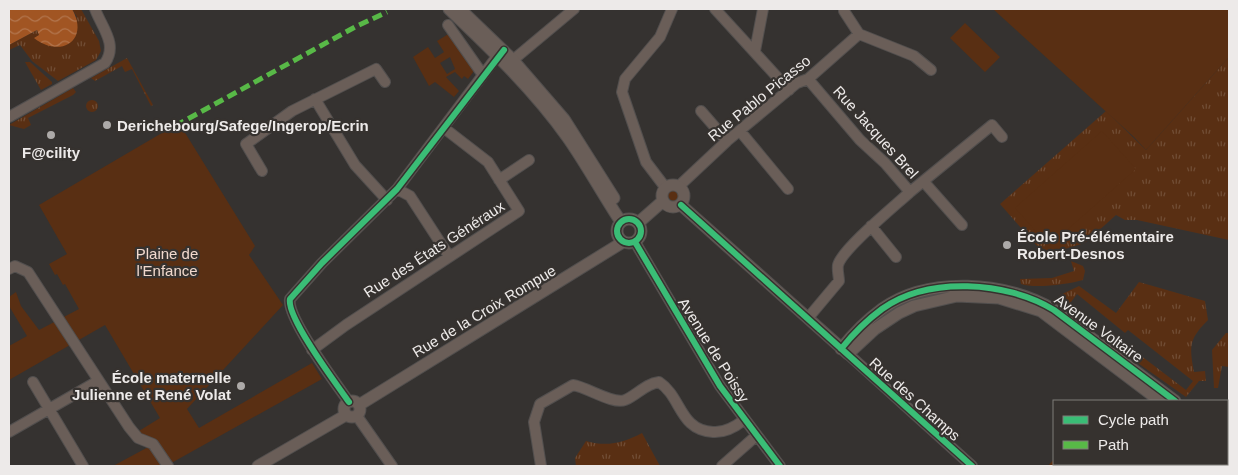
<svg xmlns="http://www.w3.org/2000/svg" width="1238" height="475" viewBox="0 0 1238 475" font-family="Helvetica,sans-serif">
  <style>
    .grass { fill: url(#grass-tufts) }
    .green { fill: #592f13; fill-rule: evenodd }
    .water { fill: url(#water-waves) }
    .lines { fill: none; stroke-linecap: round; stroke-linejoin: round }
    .minor-casing { stroke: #524f4e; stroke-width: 12 }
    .tertiary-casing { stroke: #524f4e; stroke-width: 13 }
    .minor { stroke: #6a5e58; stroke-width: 10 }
    .tertiary { stroke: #6a5e58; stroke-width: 11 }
    .quiet { stroke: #58b947; stroke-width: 5; stroke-dasharray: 10 5; stroke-linecap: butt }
    .cycleway-casing { stroke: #36322f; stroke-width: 9 }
    .cycleway { stroke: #3abd76; stroke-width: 6 }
    .poi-dot { fill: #adaaa8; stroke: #36322f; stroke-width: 2 }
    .labels { text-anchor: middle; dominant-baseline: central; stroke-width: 4.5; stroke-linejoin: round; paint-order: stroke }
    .street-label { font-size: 15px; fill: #edeae9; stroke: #36322f }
    .poi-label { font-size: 15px; font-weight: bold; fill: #edeae9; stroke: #36322f; text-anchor: start }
    .park-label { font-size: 15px; fill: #f1d9cd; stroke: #36322f }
  </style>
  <defs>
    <pattern id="grass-tufts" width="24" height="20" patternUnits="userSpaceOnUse" patternTransform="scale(1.25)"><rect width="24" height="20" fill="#592f13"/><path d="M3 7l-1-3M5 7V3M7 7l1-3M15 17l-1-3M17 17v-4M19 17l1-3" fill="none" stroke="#714d35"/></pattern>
    <pattern id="water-waves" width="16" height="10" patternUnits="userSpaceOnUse" patternTransform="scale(1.25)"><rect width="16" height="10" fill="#a15523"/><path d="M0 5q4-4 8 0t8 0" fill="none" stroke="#b3764e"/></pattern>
  </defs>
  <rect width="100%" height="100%" fill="#353230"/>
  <path class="grass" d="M 72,9 L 81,9 L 99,41 L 101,51 L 96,60 L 58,81 L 32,61 L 20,45 L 9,50 L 9,45 L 37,30 L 39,35 L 77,17 Z
    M 1229,57 L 1229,240 L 1137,220 L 1125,220 L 1116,215 L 1085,243 L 1045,255 L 1000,204 L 1106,111 L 1146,150 Z
    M 127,58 L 153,105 L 151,106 L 132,69 L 125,72 L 122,66 L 95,81 L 91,78 Z
    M 25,62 L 30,62 L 52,82 L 52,84 L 41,90 Z
    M 73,88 L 76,92 L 73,95 L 28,118 L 31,125 L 24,129 L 9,125 Z
    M86 106a6 6 0 1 1 12 0a6 6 0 1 1-12 0Z
    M668 195a6 6 0 1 1 12 0a6 6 0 1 1-12 0Z
    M 1071,261 L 1083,266 L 1085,271 L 1083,280 C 1069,284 1035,289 1021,284 L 1020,279 L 1052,278 L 1074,271 Z
    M 1139,282 L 1205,301 L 1208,320 C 1189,339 1189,346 1194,372 L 1205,371 L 1206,381 L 1199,381 L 1186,397 L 1118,349 L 1123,342 L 1186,390 L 1193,381 L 1128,330 L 1125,333 L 1077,294 L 1065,310 L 1058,306 L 1056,300 L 1060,295 L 1079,286 L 1116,313 Z
    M 1226,333 L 1229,333 L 1229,367 L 1222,366 L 1218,388 L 1214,388 L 1212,350 Z
    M 642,433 L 660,466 L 576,466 L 575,458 L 586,441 C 607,447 623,443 642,433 Z"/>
  <path class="green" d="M 993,9 L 1229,9 L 1229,57 L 1146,150 L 1134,137 Z
    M 965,23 L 1000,57 L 985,72 L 950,38 Z
    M 450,33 L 474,71 L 468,79 L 464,76 L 462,79 L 455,72 L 446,77 L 459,91 L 454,97 L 435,82 L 429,86 L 413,57 L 428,47 L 435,58 L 444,52 L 437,41 ZM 450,57 L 455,69 L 447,74 L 440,63 Z
    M 179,123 L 255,246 L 249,255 L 283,305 L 187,409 L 199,428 L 312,363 L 322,379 L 166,466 L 113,466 L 152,445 L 134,434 L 160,418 L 105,325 L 9,380 L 9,346 L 27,336 L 9,306 L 9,297 L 16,292 L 21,306 L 39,330 L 79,309 L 65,284 L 63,285 L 57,274 L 55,275 L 49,264 L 67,254 L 39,205 Z
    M 1102,131 L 1136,169 L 1049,246 L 1015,208 Z
    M 1054,459 L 1054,464 L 1117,464 L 1119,466 L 1048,466 Z
    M 1227,463 L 1229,466 L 1131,466 L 1133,464 Z"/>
  <path class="water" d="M 9,9 L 72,9 C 90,40 61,59 34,38 L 39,35 L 37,30 L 9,45 Z"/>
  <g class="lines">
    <defs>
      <path id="minor" d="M 715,9 L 789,90
        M 844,11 L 859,34 L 914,56 L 931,70
        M 448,25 L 483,75
        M 755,51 L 763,9
        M 513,60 L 574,9
        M 315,99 L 355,165 L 387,200
        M 701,111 L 727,141
        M 9,117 L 105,63 C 118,44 102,28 95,9
        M 740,131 L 788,189
        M 262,171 L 246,144 L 292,111 L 376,69 L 385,82
        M 499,180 L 529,160
        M 924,182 L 962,225
        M 679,186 L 727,141 L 797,83 L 808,79 L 859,34
        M 665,187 L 646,162 L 622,92 L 625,79 L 660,37 L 672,9
        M 397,189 L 410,196 L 449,256
        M 910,192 L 992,125 L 1002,137
        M 871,226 L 896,257
        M 635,242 L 720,386 L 780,466
        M 9,269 L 15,266 L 28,272 L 129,427 L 138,438 L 153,444 L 168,466
        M 808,318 L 839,281 C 839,277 837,270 838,265 C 842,249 896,205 910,192 L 885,163 L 860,140 L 808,79
        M 312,350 L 346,325 L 519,211 L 488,162 L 444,128
        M 848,354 L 972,466
        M 33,382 L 83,466
        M 349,402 C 337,385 286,317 290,299 L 322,263 L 397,189 L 498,55
        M 357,416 L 392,466
        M 9,432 L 98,381
        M 541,466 L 534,422 L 540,404 L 573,385 C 587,387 613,405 625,400 C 637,395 645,384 659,382 C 682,397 679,430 713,432 C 725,433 735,427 744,420
        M 722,466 L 756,436"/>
      <path id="tertiary" d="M 449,9 C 491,49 534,90 568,138 C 587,165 603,195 621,222
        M 460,9 L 513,60 L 564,119 L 614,198
        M662 196a11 11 0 1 1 22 0a11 11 0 1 1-22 0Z
        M 681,205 L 848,354 L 875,329 L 899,313 L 914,306 L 957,296 L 999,298 L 1041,311 L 1160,401
        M617 231a12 12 0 1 1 24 0a12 12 0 1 1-24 0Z
        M 638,223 L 663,201
        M 841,349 C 853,334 867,320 882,309 C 928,276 1007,281 1054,310 L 1175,401
        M344 409a8 8 0 1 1 16 0a8 8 0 1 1-16 0Z
        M 359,405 L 623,242
        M 1227,441 L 1229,443
        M 1227,454 L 1229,456
        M 258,466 L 346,415"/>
    </defs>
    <use href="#minor" class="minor-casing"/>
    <use href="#tertiary" class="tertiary-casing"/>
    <use href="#minor" class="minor"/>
    <use href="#tertiary" class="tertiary"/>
    <path class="quiet" d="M 175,126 L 355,27 L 387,12"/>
    <defs>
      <path id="cycleway" d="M 681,205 L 972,466
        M617 231a12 12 0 1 1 24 0a12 12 0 1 1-24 0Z
        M 635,242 L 720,386 L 780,466
        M 841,349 C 853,334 867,320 882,309 C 928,276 1007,281 1054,310 L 1175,401
        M 349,402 C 337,385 286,317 290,299 L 322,263 L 397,189 L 504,50"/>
    </defs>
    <use href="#cycleway" class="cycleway-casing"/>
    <use href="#cycleway" class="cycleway"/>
  </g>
  <g class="poi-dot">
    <circle cx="107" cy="125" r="5"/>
    <circle cx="51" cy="135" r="5"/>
    <circle cx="1007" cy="245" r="5"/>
    <circle cx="241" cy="386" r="5"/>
  </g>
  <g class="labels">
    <g class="street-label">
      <text transform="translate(759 98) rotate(-39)">Rue Pablo Picasso</text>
      <text transform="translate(876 132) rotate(48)">Rue Jacques Brel</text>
      <text transform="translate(434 249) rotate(-33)">Rue des États Généraux</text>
      <text transform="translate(484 311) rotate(-31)">Rue de la Croix Rompue</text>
      <text transform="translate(1099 328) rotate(36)">Avenue Voltaire</text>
      <text transform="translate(714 350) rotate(58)">Avenue de Poissy</text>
      <text transform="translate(915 399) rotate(42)">Rue des Champs</text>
    </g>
    <g class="poi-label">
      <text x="117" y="125">Derichebourg/Safege/Ingerop/Ecrin</text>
      <text x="51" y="152" text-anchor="middle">F@cility</text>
      <text x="1017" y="236">École Pré-élémentaire<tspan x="1017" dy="17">Robert-Desnos</tspan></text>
      <text x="231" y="377" text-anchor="end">École maternelle<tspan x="231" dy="17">Julienne et René Volat</tspan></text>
    </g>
    <g class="park-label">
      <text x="167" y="253">Plaine de<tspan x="167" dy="17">l'Enfance</tspan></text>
    </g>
  </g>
  <rect width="1238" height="475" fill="none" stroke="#edeae9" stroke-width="20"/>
  <rect x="1053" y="400" width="175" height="65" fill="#36322f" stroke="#7f7c79"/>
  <rect x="1063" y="416" width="25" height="8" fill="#3abd76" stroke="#7f7c79"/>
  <text x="1098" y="425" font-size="15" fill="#edeae9">Cycle path</text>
  <rect x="1063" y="441" width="25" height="8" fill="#58b947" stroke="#7f7c79"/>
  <text x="1098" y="450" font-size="15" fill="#edeae9">Path</text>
</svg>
